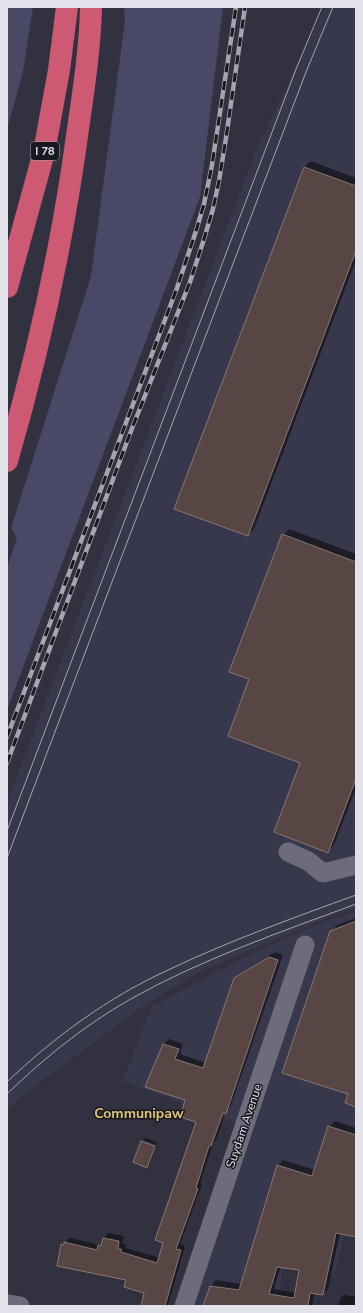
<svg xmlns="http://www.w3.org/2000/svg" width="363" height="1313" viewBox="0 0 363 1313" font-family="'Nunito Sans',sans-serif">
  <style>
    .built { fill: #38384c }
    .green { fill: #494867 }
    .shadow { fill: #0007; fill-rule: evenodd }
    .building { fill: #574643; stroke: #8a7773; fill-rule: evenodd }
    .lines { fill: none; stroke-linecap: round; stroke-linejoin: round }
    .minor { stroke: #6c6c7c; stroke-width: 19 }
    .highway { stroke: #ce5972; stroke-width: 22 }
    .tram { stroke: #a5a5af; stroke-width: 1 }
    .rail-casing { stroke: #a5a5af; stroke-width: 4.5 }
    .rail { stroke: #191920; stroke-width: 3; stroke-dasharray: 9; stroke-linecap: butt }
    .labels { text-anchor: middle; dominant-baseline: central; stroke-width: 3; stroke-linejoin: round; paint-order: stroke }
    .shield { fill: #191920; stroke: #a6a6ae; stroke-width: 1 }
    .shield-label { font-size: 11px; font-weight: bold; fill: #e2e2eb }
    .street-label { font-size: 12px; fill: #e2e2eb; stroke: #191920 }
    .quarter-label { font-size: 14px; font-weight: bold; fill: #dec478; stroke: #191920 }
  </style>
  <rect width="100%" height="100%" fill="#31313f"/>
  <path class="built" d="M 325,7 L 356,7 L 356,908 L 332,916 L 197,973 L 136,1011 L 18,1099 L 7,1112 L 7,802 L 257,148 Z
    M 356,911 L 356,1184 L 334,1276 L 283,1268 L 277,1306 L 187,1306 L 245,1126 L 123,1081 L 151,1007 L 256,951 L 325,921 Z"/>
  <path class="green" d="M 7,7 L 33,7 L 23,72 L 7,129 Z
    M 124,7 L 223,7 L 200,197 L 7,710 L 7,568 L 17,538 L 11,528 L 91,276 L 125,21 Z"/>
  <path class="shadow" d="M 311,161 L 356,178 L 356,260 L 254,529 L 248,535 L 304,167 Z
    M 289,529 L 356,554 L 356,788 L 334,845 L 328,851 L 301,763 L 251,679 L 283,535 Z
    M 356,918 L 356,1106 L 349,1093 L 331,931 L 337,925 Z
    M 275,952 L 283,955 L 230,1108 L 225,1113 L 216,1140 L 213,1143 L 200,1183 L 202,1184 L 180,1244 L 185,1246 L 168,1305 L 167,1306 L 142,1306 L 145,1292 L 127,1279 L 62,1245 L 70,1238 L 100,1245 L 108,1233 L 124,1236 L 122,1244 L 126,1245 L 125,1248 L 160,1258 L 197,1121 L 187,1100 L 147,1086 L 164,1044 L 169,1039 L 183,1044 L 180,1054 L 206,1063 L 234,979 L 240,974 Z
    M 335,1121 L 356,1128 L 356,1236 L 340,1233 L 328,1289 L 323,1294 L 314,1293 L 312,1306 L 204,1306 L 211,1286 L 216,1280 L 241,1284 L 278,1165 L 283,1160 L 315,1170 L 329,1127 ZM 281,1266 L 300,1269 L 296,1293 L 274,1289 Z
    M 145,1138 L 157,1142 L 156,1145 L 143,1140 Z
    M 142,1141 L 142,1142 L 155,1147 L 150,1163 L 146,1166 L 134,1162 Z
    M 344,1295 L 356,1297 L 356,1306 L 339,1306 L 340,1299 Z"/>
  <path class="building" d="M 304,167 L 356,186 L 356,251 L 248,536 L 174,509 Z
    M 282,534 L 356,562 L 356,779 L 328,853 L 274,832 L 300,763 L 228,736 L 249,679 L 229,672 Z
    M 356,921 L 356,1107 L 345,1103 L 348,1094 L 282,1073 L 330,931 Z
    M 269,957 L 278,960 L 226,1114 L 223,1113 L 211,1146 L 209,1146 L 196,1188 L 198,1189 L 176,1249 L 181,1250 L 165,1306 L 141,1306 L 144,1293 L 124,1287 L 126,1280 L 57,1266 L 61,1244 L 64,1245 L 64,1242 L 97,1250 L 98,1245 L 101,1246 L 103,1238 L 119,1241 L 118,1249 L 121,1249 L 121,1252 L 157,1263 L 163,1243 L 155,1240 L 196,1122 L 180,1117 L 185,1100 L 145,1087 L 163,1044 L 179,1049 L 175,1059 L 203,1068 L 234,978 Z
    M 328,1126 L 356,1135 L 356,1237 L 336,1233 L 323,1295 L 310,1293 L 308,1306 L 203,1306 L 210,1286 L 239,1290 L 277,1165 L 312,1176 ZM 277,1267 L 299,1270 L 294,1298 L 269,1294 Z
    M 141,1141 L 155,1146 L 147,1168 L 133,1162 Z"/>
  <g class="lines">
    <path class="minor" d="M 288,852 L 308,861 L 323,873 L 356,865
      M 7,1304 L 20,1306
      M 184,1306 L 305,945"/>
    <path class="highway" d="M 7,287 L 44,152 L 59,70 L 67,7
      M 7,461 C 38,354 62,246 77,136 C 83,94 90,50 91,7"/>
    <path class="tram" d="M 7,831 L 296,69 L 322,7
      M 7,858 L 306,72 L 333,7
      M 7,1082 C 54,1037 109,997 168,970 C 229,941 293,918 356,895
      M 7,1094 C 44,1058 85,1025 129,1000 C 199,960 281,932 356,904"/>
    <defs>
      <path id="rail" d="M 7,737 L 177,288 L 196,231 L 204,204 L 212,165 L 236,7
        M 7,763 L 131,431 L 190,282 L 204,239 L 213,209 L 219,181 L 226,138 L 245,7"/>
    </defs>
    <use href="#rail" class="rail-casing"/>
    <use href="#rail" class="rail"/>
  </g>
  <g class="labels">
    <rect class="shield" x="31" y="142" width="28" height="18" rx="3"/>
    <g class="shield-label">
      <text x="45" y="151">I 78</text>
    </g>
    <g class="street-label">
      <text transform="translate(244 1126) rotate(-71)">Suydam Avenue</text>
    </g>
    <g class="quarter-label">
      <text x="139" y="1113">Communipaw</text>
    </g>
  </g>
  <rect width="363" height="1313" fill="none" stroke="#e2e2eb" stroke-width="16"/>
</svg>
